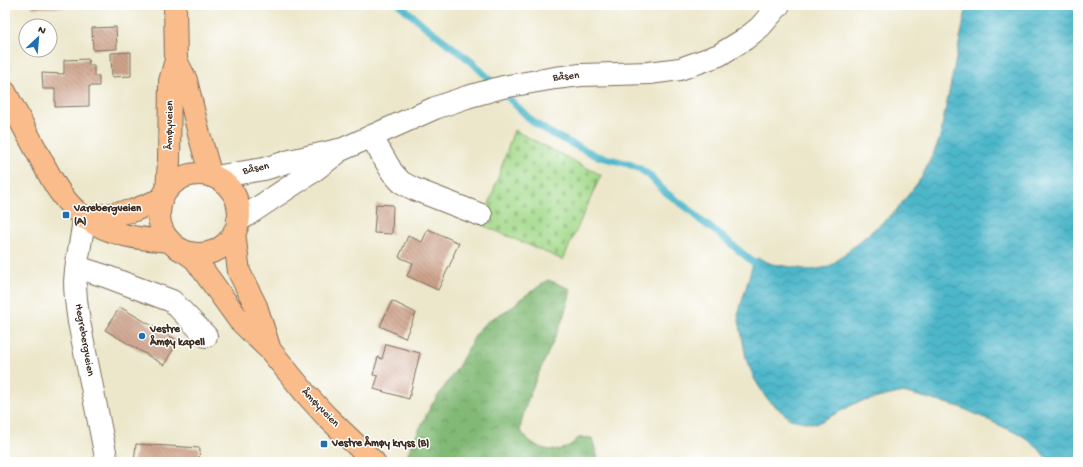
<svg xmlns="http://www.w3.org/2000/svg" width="1083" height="467" viewBox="0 0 1083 467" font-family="'Gochi Hand',sans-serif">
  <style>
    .forest { fill: url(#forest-crowns); stroke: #5e724a }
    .cemetery { fill: url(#cemetery-stones); stroke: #6f8254 }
    .water { fill: url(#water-waves); stroke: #447074 }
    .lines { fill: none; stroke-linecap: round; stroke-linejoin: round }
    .stream { stroke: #4db7ca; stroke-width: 7 }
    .building { fill: url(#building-back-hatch) }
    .minor-casing { stroke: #796c5b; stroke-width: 24 }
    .major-casing { stroke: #796c5b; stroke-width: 24 }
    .minor { stroke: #fff; stroke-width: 22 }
    .major { stroke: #f9bc8a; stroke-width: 22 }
    .poi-dot { fill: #1f6fb2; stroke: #fff; stroke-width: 1.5 }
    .labels { text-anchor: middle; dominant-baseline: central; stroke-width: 3; stroke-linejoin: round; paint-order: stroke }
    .street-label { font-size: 11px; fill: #3b2a1e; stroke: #fff }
    .poi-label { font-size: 11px; font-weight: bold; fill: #3b2a1e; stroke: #fff; text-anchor: start }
  </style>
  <defs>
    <pattern id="forest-crowns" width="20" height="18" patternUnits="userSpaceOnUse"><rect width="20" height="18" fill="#82b976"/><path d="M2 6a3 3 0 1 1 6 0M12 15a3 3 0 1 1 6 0" fill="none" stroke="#6c9760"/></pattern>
    <pattern id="cemetery-stones" width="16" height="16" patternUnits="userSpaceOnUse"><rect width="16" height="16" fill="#a3d98a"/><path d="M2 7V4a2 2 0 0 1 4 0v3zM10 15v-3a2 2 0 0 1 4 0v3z" fill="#8dba77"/></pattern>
    <pattern id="water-waves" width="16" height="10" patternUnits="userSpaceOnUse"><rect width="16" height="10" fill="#4db7ca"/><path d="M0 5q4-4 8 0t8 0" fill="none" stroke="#4195a3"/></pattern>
    <pattern id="building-back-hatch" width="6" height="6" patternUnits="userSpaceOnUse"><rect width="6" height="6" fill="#cea38b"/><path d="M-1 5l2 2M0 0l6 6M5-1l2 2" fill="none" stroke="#a88571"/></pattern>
  </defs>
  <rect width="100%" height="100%" fill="#fff"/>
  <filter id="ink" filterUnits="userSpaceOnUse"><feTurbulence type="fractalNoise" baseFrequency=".025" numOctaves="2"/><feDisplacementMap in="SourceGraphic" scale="8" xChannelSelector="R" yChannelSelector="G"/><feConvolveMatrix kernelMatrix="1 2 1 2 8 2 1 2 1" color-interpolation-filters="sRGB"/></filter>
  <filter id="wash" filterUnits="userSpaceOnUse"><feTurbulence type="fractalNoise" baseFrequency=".012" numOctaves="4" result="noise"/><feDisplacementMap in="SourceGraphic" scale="16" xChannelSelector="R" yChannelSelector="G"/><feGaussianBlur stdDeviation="0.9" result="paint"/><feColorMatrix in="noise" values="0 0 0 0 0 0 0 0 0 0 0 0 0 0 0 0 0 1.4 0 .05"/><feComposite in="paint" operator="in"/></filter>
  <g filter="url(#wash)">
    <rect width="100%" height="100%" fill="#ece7cb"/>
    <path class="forest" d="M 548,280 L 571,289 C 562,338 528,380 520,430 C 531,446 550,456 569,446 C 573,444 575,439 579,438 C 583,437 588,438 592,438 L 599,462 L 405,462 L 410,448 L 431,406 L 458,367 L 475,336 L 482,326 L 491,319 L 511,308 L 519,300 Z"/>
    <path class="cemetery" d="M 514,130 L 601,175 L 563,260 L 482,225 Z"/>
    <path class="water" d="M 967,5 L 1078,5 L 1078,462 L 1049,462 L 1038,448 L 1023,436 L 960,407 L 903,392 L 856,403 L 816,424 L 790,419 L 766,398 L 755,380 L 746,358 L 738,315 L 754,260 L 758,258 L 772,264 L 811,270 L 829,267 L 895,212 L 922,177 L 939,141 Z"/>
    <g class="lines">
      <path class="stream" d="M 400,5 L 426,27 L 472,62 L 533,122 L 552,134 L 597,156 L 629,164 L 640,169 L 649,175 L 665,192 L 693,212 L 700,220 L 718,233 L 754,263"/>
    </g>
    <g id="blocks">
      <path class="building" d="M 32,5 L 64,5 L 64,8 L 32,8 Z
        M 116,27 L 117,49 L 93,50 L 92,28 Z
        M 131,52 L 131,76 L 112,77 L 111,53 Z
        M 88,59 L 89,65 L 94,65 L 94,76 L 99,76 L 99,86 L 89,86 L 89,106 L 55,107 L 55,89 L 43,89 L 42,73 L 64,74 L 64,60 Z
        M 376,204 L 393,205 L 392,234 L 374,233 Z
        M 428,229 L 459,243 L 453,256 L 454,256 L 438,290 L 407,276 L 413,263 L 399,257 L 408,236 L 422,242 Z
        M 392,301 L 416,313 L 405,338 L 380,326 Z
        M 120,307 L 178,341 L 164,365 L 105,330 Z
        M 386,344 L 420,353 L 409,399 L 374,389 L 378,376 L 373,375 L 378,357 L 382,359 Z
        M 136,444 L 200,448 L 199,462 L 134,462 Z"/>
    </g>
  </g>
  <g filter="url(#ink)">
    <use href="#blocks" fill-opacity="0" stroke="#796c5b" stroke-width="1"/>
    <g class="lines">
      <defs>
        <path id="minor" d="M 371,136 L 392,172 L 401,182 L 414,189 L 481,215
          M 215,177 L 264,169 L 290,161 L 343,149 L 435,108 L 467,97 L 503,87 L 555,78 L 581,75 L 649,73 L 680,69 L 719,55 L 745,39 L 760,27 L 779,5
          M 84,218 C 82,239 76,261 75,282 C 75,296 77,309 79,322 L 107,462
          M 238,221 L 312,172 L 336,154
          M 77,267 L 105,276 L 172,301 L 206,336"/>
        <path id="major" d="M 176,60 L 186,80 L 199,134 L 211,176
          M 5,92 C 15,111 25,129 35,148 C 48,172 61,202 84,217 C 111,236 139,239 170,241
          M159 214a40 40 0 1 1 80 0a40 40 0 1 1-80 0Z
          M 167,190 L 169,161 L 170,81 L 176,60 L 175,5
          M 84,218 L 132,211 L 162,199
          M 234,232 L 239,272 L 256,306 L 269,347
          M 182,250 L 195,259 L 239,320 L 270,350 L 305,393 L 326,416 L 374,462"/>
      </defs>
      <use href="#minor" class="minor-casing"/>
      <use href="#major" class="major-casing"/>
      <use href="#minor" class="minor"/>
      <use href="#major" class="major"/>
    </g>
  </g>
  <g class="poi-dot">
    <rect x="62" y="211" width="8" height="8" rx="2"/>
    <circle cx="142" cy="336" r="4"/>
    <rect x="320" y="440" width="8" height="8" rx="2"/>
  </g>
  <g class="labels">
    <g class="street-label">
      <text transform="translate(566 77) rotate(-5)">Båsen</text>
      <text transform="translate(170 125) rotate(-89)">Åmøyveien</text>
      <text transform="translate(256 169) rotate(-12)">Båsen</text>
      <text transform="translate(84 340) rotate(80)">Hegrebergveien</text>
      <text transform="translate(320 408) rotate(46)">Åmøyveien</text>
    </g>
    <g class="poi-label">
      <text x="74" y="209">Varebergveien<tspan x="74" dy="13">(A)</tspan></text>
      <text x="150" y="330">Vestre<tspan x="150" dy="13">Åmøy kapell</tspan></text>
      <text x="332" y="444">Vestre Åmøy kryss (B)</text>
    </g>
  </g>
  <rect width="1083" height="467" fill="none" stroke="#fff" stroke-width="20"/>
  <g transform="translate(38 38) rotate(26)"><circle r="19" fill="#ffffff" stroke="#b1aaa5"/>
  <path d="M0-3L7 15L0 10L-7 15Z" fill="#1f6fb2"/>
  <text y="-6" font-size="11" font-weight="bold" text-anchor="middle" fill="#3b2a1e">N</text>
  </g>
</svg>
